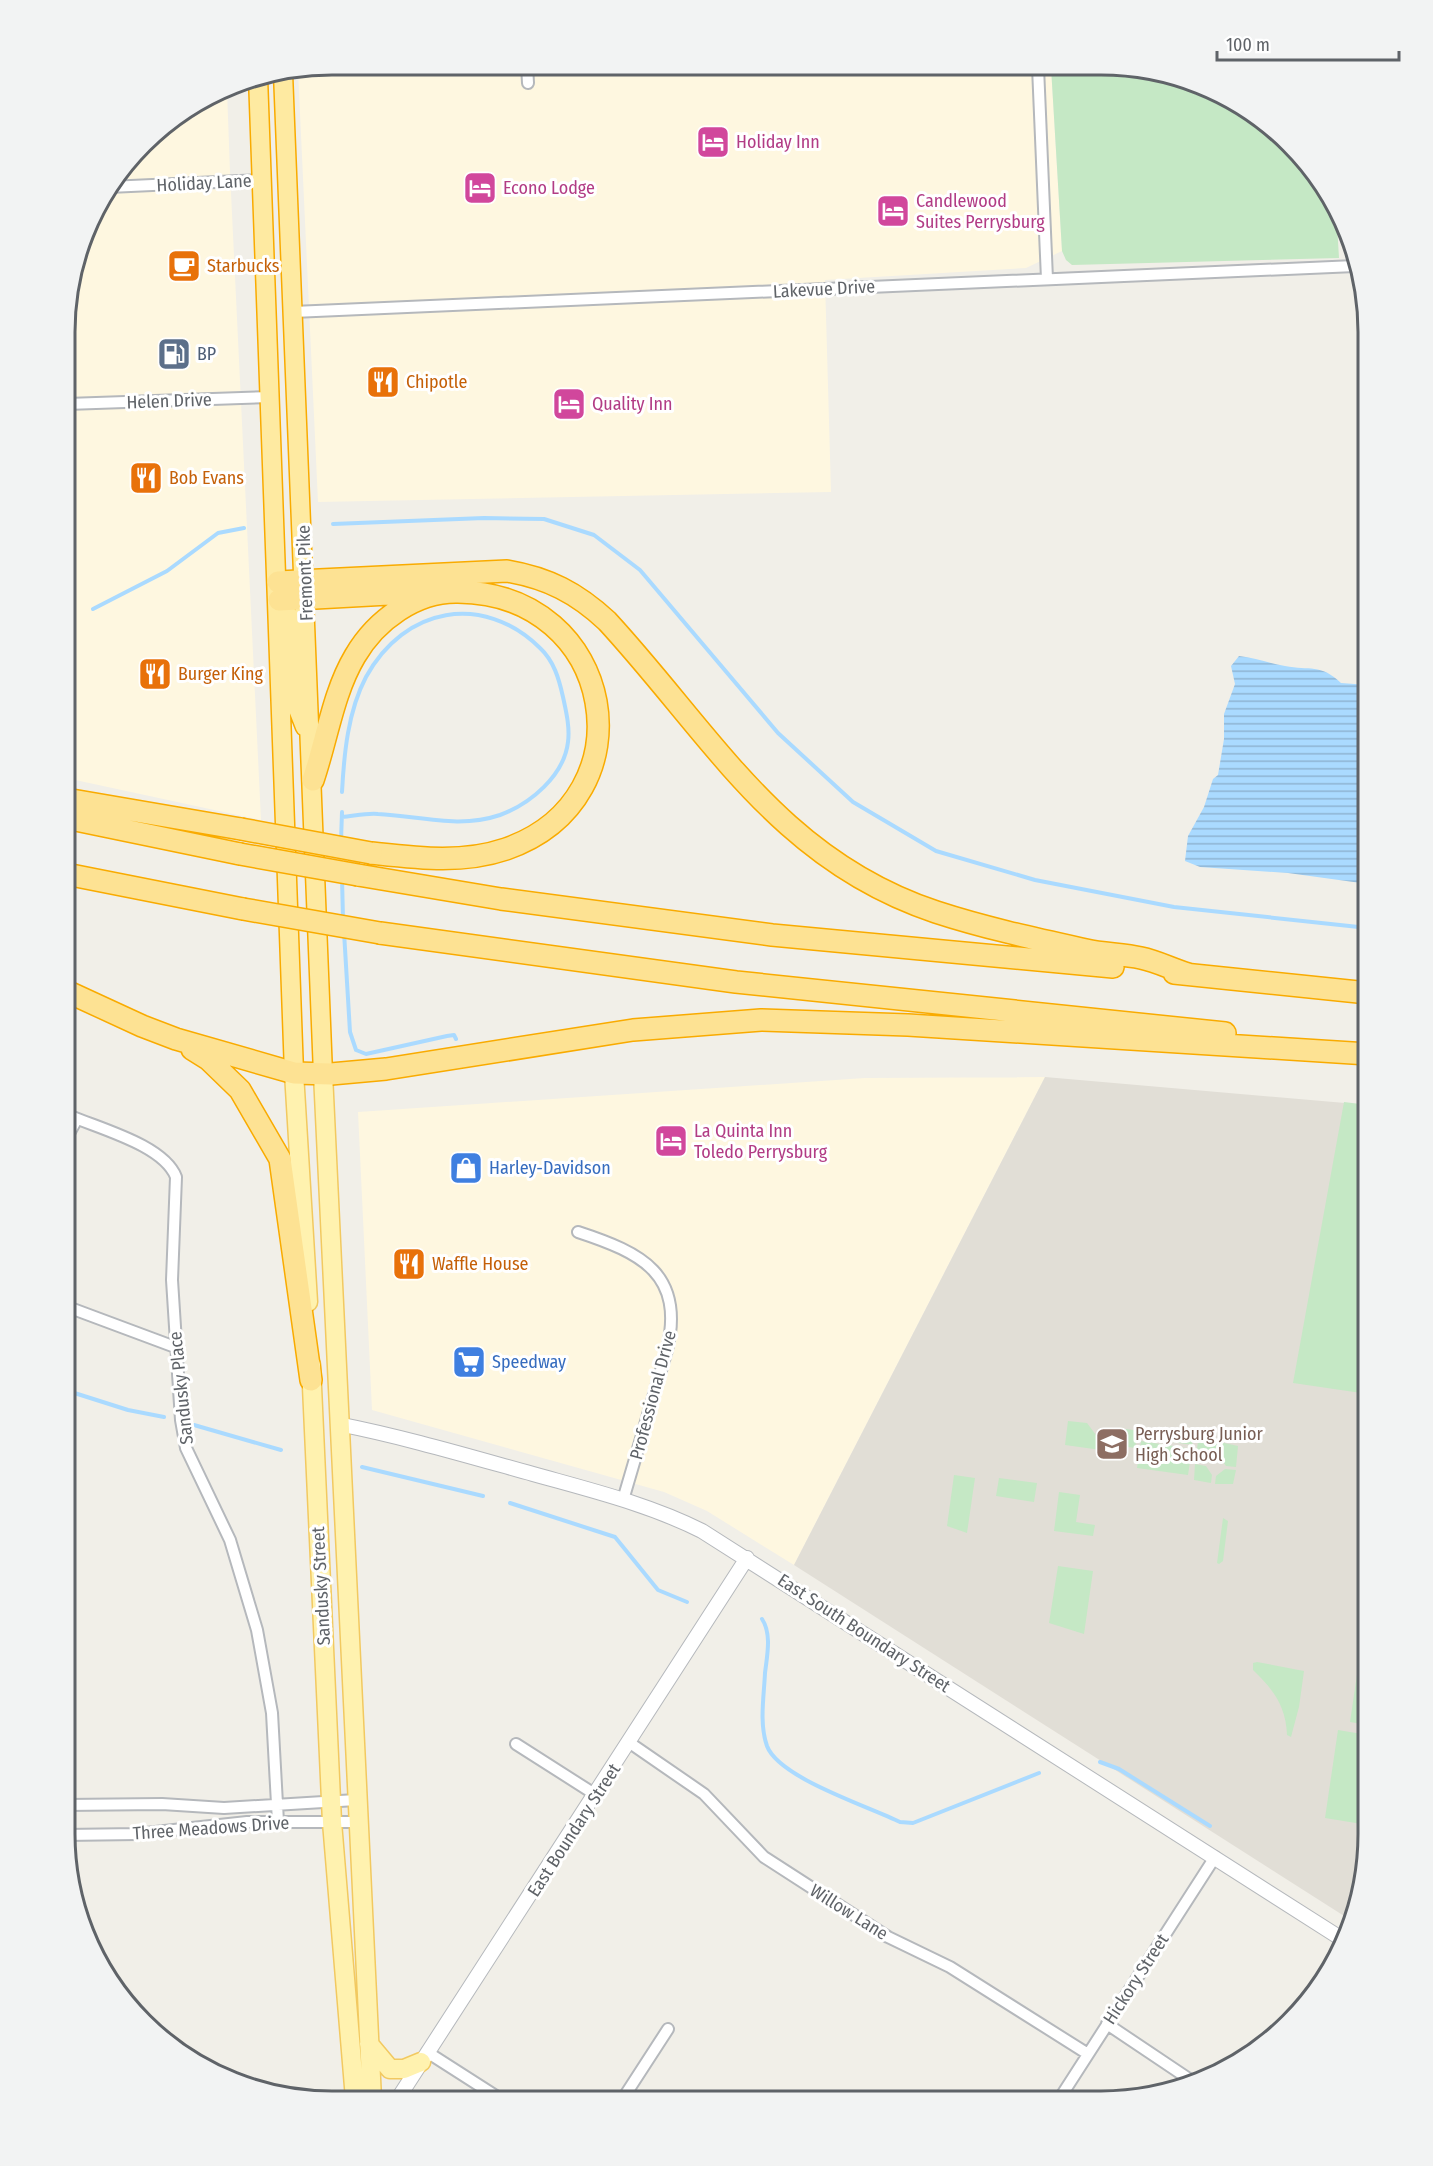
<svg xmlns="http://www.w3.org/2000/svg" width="1433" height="2166" viewBox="0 0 1433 2166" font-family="'Fira Sans Condensed',sans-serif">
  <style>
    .commercial { fill: #fef7e0 }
    .education { fill: #e1ded6 }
    .grass { fill: #c5e8c5 }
    .water { fill: url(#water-rules) }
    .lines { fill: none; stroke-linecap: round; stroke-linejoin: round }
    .stream { stroke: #aadaff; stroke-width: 4 }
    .minor-casing { stroke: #b5b8bc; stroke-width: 14 }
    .tertiary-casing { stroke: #b5b8bc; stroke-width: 16 }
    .primary-casing { stroke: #f2c960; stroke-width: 21 }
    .trunk-casing { stroke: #f9ab00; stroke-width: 21 }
    .motorway-casing { stroke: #f9ab00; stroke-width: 24 }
    .minor { stroke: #fff; stroke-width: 10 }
    .tertiary { stroke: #fff; stroke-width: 14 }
    .primary { stroke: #fff2af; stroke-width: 18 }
    .trunk { stroke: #feeaa1; stroke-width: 18 }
    .motorway { stroke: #fde293; stroke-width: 21 }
    .motorway-bridge-casing { stroke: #f9ab00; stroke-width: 24; stroke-linecap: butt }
    .motorway-bridge { stroke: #fde293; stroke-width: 21 }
    .labels { text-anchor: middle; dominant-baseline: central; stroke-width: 6; stroke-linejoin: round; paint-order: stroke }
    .hotel-label { font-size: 18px; fill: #b23c85; stroke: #fff; text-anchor: start }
    .street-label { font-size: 18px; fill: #5f6368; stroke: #fff }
    .food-label { font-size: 18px; fill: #c56008; stroke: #fff; text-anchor: start }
    .service-label { font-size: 18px; fill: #4e5e75; stroke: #fff; text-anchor: start }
    .shop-label { font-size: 18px; fill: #366cbe; stroke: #fff; text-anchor: start }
    .education-label { font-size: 18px; fill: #785e54; stroke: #fff; text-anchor: start }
    .rim { fill: none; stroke: #5f6368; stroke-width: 3 }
  </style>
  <defs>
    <pattern id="water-rules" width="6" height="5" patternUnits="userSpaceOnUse" patternTransform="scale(1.5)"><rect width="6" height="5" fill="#aadaff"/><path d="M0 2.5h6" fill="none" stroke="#8eb4d2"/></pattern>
  </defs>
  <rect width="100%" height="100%" fill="#f1efe8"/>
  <path class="commercial" d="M 332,65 L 1051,67 L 1062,251 L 1026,268 L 825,280 L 831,492 L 318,502 L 298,70 Z
    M 227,90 L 230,172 L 261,820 L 66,778 L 67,296 L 100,198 L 156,131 Z
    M 1045,1077 L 794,1565 L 707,1511 L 664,1492 L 372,1410 L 358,1112 L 865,1078 Z"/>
  <path class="education" d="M 1045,1077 L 1368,1105 L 1368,1852 L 1352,1921 L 794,1565 Z"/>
  <path class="grass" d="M 1051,67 L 1137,67 L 1204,85 L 1264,120 L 1314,169 L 1336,207 L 1339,258 L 1072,265 L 1066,260 L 1062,251 Z
    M 1344,1102 L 1368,1105 L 1368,1394 L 1293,1383 Z
    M 1068,1421 L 1087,1423 L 1102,1443 L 1101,1450 L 1065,1445 Z
    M 1126,1429 L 1191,1438 L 1193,1445 L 1137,1437 L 1135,1448 L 1107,1444 Z
    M 1201,1439 L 1217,1442 L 1215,1456 L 1206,1462 L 1195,1461 L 1198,1442 Z
    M 1141,1441 L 1192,1449 L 1188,1475 L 1137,1468 Z
    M 1220,1442 L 1238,1446 L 1236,1467 L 1226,1466 L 1219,1456 Z
    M 1195,1464 L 1206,1466 L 1212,1475 L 1211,1483 L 1194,1480 Z
    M 1225,1469 L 1236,1470 L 1233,1484 L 1215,1484 L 1216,1476 Z
    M 954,1475 L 975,1478 L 967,1533 L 947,1526 Z
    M 999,1478 L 1037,1483 L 1034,1502 L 996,1496 Z
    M 1059,1492 L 1080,1495 L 1076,1522 L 1095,1525 L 1093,1536 L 1054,1531 Z
    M 1223,1518 L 1228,1521 L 1223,1561 L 1219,1564 L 1217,1563 Z
    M 1058,1566 L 1093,1571 L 1084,1634 L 1049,1623 Z
    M 1363,1634 L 1368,1635 L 1368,1725 L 1350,1722 Z
    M 1257,1662 L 1304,1671 L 1299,1707 L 1291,1737 L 1287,1735 C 1286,1706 1273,1689 1253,1670 L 1253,1663 Z
    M 1338,1730 L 1368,1735 L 1368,1825 L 1325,1818 Z"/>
  <path class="water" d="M 1239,656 C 1255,658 1269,663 1285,666 C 1310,671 1320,663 1341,683 L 1368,685 L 1368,884 L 1288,873 L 1200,867 L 1185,861 L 1188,836 L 1204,807 L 1213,779 L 1218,775 L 1224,739 L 1224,714 L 1235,684 L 1231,666 Z"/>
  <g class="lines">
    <path class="stream" d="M 333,524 L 484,518 L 544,519 L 594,535 L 640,570 L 778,733 L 853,802 L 936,851 L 1035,880 L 1174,907 L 1368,928
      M 93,609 L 167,571 L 218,533 L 244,528
      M 66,626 L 69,625
      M 342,817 C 354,816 366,813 378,814 C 419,816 459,829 500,815 C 530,804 564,776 568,742 C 570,727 566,711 563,697 C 559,679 554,661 540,648 C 483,592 404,607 366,677 C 348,711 344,754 342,792
      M 341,841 L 342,812
      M 342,878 L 343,919
      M 344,932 L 350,1032 L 356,1050 L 366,1054 L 447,1036 L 454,1035 L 456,1039
      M 65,1390 L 128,1410 L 164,1417
      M 194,1425 L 281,1450
      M 362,1467 L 483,1496
      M 510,1503 L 615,1537 L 658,1590 L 687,1602
      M 762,1619 C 772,1634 767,1656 765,1673 C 764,1696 759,1723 767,1746 C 779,1778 868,1806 900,1822 L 913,1823 L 1039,1773
      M 1100,1762 L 1119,1769 L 1210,1826
      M 1352,1917 L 1353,1917"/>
    <defs>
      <path id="minor" d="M 527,65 L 528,83
        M 1038,67 L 1047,279
        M 109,187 L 262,180
        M 293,312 L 1355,266
        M 67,404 L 271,397
        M 66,1114 C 96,1128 163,1144 176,1177 L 172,1280 L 181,1420 L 186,1448 L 230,1540 L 257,1630 L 272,1713 L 278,1822
        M 66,1139 L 77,1119
        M 578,1232 C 642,1253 685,1274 667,1350 L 623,1500
        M 65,1306 L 175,1347
        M 630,1743 L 704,1794 L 764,1857 L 888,1937 L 950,1967 L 1088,2054
        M 516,1744 L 596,1795
        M 65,1805 L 162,1804 L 224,1808 L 356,1800
        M 65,1835 L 137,1834 L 247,1822 L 357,1822
        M 1107,2024 L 1189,2079
        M 427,2052 L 502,2100
        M 622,2100 L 668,2029
        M 1058,2101 L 1215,1857"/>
      <path id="tertiary" d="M 338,1424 C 404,1437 468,1456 533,1474 C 590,1490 648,1504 702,1531 L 1345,1941
        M 397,2100 L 747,1558"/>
      <path id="primary" d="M 294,1073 L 308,1302
        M 323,1074 L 372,2099
        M 311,1365 L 332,1822 L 355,2099
        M 369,2044 L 390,2069 L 404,2069 L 421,2062"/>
      <path id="trunk" d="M 283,73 L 323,1074
        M 258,77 L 294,1073
        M 279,601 L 292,622 L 296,704 L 305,727"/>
      <path id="motorway" d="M 278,582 L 507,571 C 548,578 577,593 607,621 C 712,735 779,860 936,912 C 985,928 1036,939 1086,950 C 1104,954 1123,954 1141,958 C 1156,961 1172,969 1188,974
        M 279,600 L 425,592
        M 313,780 C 327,739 333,693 355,656 C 376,620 416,591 458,592 C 616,593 652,798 506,849 C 462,864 417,858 371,853
        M 66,799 L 241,829
        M 66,818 L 240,854
        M 66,874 L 243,909
        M 358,875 L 501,899 L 772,935 L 1113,967
        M 380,933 L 736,982 L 1225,1033
        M 1174,973 L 1368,993
        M 66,991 L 142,1026 L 176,1039 L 294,1073 L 331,1074 L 386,1069 L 633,1030 L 761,1020 L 908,1025 L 1368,1054
        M 192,1049 L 208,1059 L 240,1090 L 280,1159 L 311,1380"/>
    </defs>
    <use href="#minor" class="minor-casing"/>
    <use href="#tertiary" class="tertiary-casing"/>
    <use href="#primary" class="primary-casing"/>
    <use href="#trunk" class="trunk-casing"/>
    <use href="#motorway" class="motorway-casing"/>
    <use href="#minor" class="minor"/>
    <use href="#tertiary" class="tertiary"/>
    <use href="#primary" class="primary"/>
    <use href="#trunk" class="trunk"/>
    <use href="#motorway" class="motorway"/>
    <defs>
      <path id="motorway-bridge" d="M 241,829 L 371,853
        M 240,854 L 358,875
        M 243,909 L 380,933"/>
    </defs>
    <use href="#motorway-bridge" class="motorway-bridge-casing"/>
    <use href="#motorway-bridge" class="motorway-bridge"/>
  </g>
  <defs>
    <symbol id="hotel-square" viewBox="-11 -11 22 22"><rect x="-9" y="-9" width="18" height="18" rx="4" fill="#d1479c" stroke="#fff"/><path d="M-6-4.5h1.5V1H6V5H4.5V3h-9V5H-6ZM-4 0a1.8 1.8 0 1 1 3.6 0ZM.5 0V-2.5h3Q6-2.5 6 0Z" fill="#fff"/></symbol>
    <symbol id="cafe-square" viewBox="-11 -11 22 22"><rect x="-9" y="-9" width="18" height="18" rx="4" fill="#e8710a" stroke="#fff"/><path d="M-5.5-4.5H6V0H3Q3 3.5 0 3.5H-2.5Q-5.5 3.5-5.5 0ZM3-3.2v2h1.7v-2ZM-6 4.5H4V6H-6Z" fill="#fff"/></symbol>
    <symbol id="fuel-square" viewBox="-11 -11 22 22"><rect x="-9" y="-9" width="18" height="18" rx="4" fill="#5c6f8a" stroke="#fff"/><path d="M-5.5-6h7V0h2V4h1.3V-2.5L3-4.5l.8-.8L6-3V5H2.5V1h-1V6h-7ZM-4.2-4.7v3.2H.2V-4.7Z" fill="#fff"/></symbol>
    <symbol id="restaurant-square" viewBox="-11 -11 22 22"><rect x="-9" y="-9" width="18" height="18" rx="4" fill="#e8710a" stroke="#fff"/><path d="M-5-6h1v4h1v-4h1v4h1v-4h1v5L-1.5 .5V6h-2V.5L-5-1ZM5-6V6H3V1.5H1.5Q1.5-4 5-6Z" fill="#fff"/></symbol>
    <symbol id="shop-square" viewBox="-11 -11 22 22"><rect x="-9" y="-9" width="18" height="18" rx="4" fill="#3f7fe0" stroke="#fff"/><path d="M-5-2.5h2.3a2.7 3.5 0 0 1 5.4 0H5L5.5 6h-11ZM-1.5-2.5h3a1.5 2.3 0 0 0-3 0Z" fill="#fff"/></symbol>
    <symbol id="supermarket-square" viewBox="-11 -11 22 22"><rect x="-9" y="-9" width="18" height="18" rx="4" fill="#3f7fe0" stroke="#fff"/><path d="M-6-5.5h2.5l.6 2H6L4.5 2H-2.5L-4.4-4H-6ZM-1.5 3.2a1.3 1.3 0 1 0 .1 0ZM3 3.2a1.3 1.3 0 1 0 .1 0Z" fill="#fff"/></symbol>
    <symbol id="school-square" viewBox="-11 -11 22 22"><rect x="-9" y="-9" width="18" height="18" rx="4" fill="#8d6e63" stroke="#fff"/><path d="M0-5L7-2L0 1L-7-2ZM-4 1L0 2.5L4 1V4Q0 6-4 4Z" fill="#fff"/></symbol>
  </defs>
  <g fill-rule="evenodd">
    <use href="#hotel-square" x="694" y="123" width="38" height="38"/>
    <use href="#hotel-square" x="461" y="169" width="38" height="38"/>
    <use href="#hotel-square" x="874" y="192" width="38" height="38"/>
    <use href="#cafe-square" x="165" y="247" width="38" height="38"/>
    <use href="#fuel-square" x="155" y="335" width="38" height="38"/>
    <use href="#restaurant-square" x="364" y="363" width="38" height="38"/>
    <use href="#hotel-square" x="550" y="385" width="38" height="38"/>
    <use href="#restaurant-square" x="127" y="459" width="38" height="38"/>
    <use href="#restaurant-square" x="136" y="655" width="38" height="38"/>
    <use href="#hotel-square" x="652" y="1122" width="38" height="38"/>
    <use href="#shop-square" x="447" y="1149" width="38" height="38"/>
    <use href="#restaurant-square" x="390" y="1245" width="38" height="38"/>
    <use href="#supermarket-square" x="450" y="1343" width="38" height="38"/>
    <use href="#school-square" x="1093" y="1425" width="38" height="38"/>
  </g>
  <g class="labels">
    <g class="hotel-label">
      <text x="736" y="142">Holiday Inn</text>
      <text x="503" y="188">Econo Lodge</text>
      <text x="916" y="201">Candlewood<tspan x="916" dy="21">Suites Perrysburg</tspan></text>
      <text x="592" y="404">Quality Inn</text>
      <text x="694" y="1131">La Quinta Inn<tspan x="694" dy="21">Toledo Perrysburg</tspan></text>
    </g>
    <g class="street-label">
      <text transform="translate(204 183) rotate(-3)">Holiday Lane</text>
      <text transform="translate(824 289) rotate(-3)">Lakevue Drive</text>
      <text transform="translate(169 401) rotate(-2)">Helen Drive</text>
      <text transform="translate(305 573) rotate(-92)">Fremont Pike</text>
      <text transform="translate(181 1388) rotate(-96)">Sandusky Place</text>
      <text transform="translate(653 1395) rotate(-75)">Professional Drive</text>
      <text transform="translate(321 1586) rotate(-93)">Sandusky Street</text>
      <text transform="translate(864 1633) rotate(33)">East South Boundary Street</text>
      <text transform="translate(211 1828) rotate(-4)">Three Meadows Drive</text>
      <text transform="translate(574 1830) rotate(-57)">East Boundary Street</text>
      <text transform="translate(849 1912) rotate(32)">Willow Lane</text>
      <text transform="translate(1136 1979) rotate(-57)">Hickory Street</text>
    </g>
    <g class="food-label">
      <text x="207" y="266">Starbucks</text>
      <text x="406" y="382">Chipotle</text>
      <text x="169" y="478">Bob Evans</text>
      <text x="178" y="674">Burger King</text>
      <text x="432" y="1264">Waffle House</text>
    </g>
    <g class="service-label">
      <text x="197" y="354">BP</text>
    </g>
    <g class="shop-label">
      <text x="489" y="1168">Harley-Davidson</text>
      <text x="492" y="1362">Speedway</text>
    </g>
    <g class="education-label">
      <text x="1135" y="1434">Perrysburg Junior<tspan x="1135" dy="21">High School</tspan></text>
    </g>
  </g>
  <path d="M0 0H1433V2166H0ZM332 75H1101A257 257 0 0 1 1358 332V1834A257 257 0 0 1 1101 2091H332A257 257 0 0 1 75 1834V332A257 257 0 0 1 332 75Z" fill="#f2f3f3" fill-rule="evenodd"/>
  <path class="rim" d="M332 75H1101A257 257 0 0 1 1358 332V1834A257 257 0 0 1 1101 2091H332A257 257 0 0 1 75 1834V332A257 257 0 0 1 332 75Z"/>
  <path d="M1217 51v9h182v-9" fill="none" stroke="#5f6368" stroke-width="3"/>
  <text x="1226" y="51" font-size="18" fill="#5f6368" stroke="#ffffff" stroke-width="4.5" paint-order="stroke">100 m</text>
</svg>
